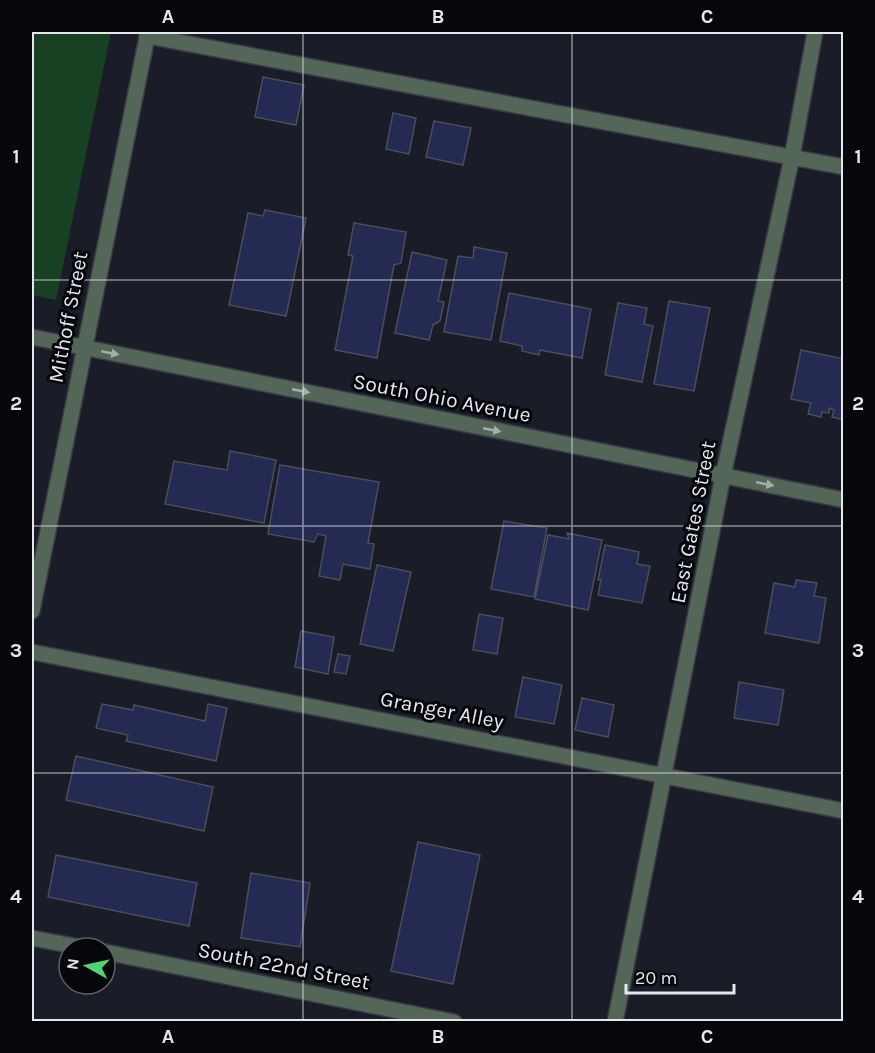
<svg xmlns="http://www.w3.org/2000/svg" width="875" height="1053" viewBox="0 0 875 1053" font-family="Karla,sans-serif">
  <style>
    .green { fill: #184022 }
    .building { fill: #242a52; stroke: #4a4d5a; stroke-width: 1.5 }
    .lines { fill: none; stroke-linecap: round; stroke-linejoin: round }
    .service-casing { stroke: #363843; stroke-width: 18 }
    .minor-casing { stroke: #363843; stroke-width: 18 }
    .tertiary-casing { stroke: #363843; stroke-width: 18 }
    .service { stroke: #546657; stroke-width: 15 }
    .minor { stroke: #546657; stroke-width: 15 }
    .tertiary { stroke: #546657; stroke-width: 15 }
    .oneway { fill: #a4adaa }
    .grid { fill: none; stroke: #e5e7ee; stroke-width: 1.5; stroke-opacity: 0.55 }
    .labels { text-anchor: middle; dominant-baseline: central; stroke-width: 6; stroke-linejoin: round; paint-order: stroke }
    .street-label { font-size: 21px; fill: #e5e7ee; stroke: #06070b }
    .neatline { fill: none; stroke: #e5e7ee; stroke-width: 2 }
    .grid-label { font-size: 20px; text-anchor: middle; font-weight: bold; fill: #e5e7ee }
  </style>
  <rect width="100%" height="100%" fill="#1a1c27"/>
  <path class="green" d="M 32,32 L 111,32 L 56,300 L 32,295 Z"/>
  <path class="building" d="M 263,77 L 304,85 L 296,125 L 255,117 Z
    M 393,113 L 416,118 L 409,154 L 386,149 Z
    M 434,121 L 471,128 L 463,165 L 426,157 Z
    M 265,210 L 306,218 L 286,316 L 229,305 L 248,213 L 263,216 Z
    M 354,223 L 406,232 L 401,263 L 394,265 L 377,358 L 335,350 L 353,256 L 348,255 Z
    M 474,247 L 507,253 L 491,340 L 444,332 L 458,256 L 473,258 Z
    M 412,252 L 447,260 L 438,301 L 444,302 L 440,321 L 433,325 L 429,340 L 395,333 Z
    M 509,293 L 591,309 L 582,358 L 540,350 L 539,355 L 522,351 L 522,346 L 500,341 Z
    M 669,301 L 710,308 L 694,391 L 654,384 Z
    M 618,303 L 647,308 L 644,324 L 653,326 L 642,382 L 605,375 Z
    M 801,350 L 844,359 L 844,420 L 832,417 L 834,410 L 829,408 L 829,413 L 822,412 L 821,417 L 808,414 L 811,403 L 791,399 Z
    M 230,451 L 276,460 L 264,523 L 165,504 L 174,461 L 227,470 Z
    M 280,465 L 379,482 L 368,543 L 374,544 L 370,569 L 343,564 L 340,580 L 319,576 L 326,536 L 318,534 L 314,542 L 268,534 Z
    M 504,521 L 547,528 L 534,597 L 491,589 Z
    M 567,533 L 602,540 L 588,610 L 535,599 L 548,535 L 569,539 Z
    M 605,545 L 639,552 L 637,564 L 650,566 L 642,603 L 598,595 L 601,579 L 598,580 Z
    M 377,565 L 411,572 L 393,651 L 360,644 Z
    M 796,580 L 817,583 L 814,596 L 826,598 L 819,643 L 765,633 L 774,583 L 795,587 Z
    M 479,614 L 503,618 L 497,654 L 473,650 Z
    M 301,631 L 334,637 L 328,674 L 295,667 Z
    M 338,654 L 350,656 L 346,674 L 334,672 Z
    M 523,677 L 562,685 L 554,724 L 515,717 Z
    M 739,682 L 784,690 L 778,725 L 734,718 Z
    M 582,698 L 614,705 L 608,737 L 575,730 Z
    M 102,704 L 133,710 L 134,705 L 205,721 L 208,704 L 227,708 L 216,761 L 126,741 L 128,735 L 96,728 Z
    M 76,756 L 213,787 L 204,831 L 66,800 Z
    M 418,842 L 480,855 L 453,984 L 391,971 Z
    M 56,855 L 197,883 L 189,926 L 48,897 Z
    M 251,873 L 310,883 L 300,947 L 241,938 Z"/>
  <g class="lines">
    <defs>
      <path id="service" d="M 147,36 L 844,167
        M 32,652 L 844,811"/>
      <path id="minor" d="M 32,611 L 148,32
        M 32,938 L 84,948
        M 105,952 L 454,1022
        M 615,1022 L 723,476 L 792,157 L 815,32"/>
      <path id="tertiary" d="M 32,337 L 844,500"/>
    </defs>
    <use href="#service" class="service-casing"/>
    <use href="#minor" class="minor-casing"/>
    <use href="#tertiary" class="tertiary-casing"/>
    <use href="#service" class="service"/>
    <use href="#minor" class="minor"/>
    <use href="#tertiary" class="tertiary"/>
  </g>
  <defs><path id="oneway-solid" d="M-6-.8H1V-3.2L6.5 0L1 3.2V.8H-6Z" transform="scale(1.5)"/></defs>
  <g class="oneway">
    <use href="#oneway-solid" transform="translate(110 353) rotate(11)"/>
    <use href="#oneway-solid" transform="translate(301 391) rotate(11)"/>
    <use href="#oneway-solid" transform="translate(492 430) rotate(11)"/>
    <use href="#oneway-solid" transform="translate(765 484) rotate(11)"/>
  </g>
  <path class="grid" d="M 303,32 L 303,1022M 572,32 L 572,1022M 32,280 L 844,280M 32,526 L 844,526M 32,773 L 844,773"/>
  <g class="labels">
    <g class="street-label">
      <text transform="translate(68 317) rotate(-79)">Mithoff Street</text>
      <text transform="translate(442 398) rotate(11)">South Ohio Avenue</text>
      <text transform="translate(693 522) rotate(-79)">East Gates Street</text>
      <text transform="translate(442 710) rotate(11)">Granger Alley</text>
      <text transform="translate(284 966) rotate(11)">South 22nd Street</text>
    </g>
  </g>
  <rect width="875" height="1053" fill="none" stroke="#06070b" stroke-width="66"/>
  <g transform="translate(87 966) rotate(278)"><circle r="28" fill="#06070b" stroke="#5f6166" stroke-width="1.5"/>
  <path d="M0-4.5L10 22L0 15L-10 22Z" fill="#4ed675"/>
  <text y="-9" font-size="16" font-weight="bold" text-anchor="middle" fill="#e5e7ee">N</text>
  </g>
  <path d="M626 984v9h108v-9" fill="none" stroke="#e5e7ee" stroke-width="3"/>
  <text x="635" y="984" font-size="18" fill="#e5e7ee" stroke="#06070b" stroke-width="4.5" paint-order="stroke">20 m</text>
  <rect x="33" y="33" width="809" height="987" class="neatline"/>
  <g class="grid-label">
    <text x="168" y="23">A</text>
    <text x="438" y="23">B</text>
    <text x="707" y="23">C</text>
    <text x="16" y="163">1</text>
    <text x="858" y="163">1</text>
    <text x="16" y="410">2</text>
    <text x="858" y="410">2</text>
    <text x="16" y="657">3</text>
    <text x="858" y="657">3</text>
    <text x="16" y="903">4</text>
    <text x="858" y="903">4</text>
    <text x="168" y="1043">A</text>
    <text x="438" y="1043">B</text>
    <text x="707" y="1043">C</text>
  </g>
</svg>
